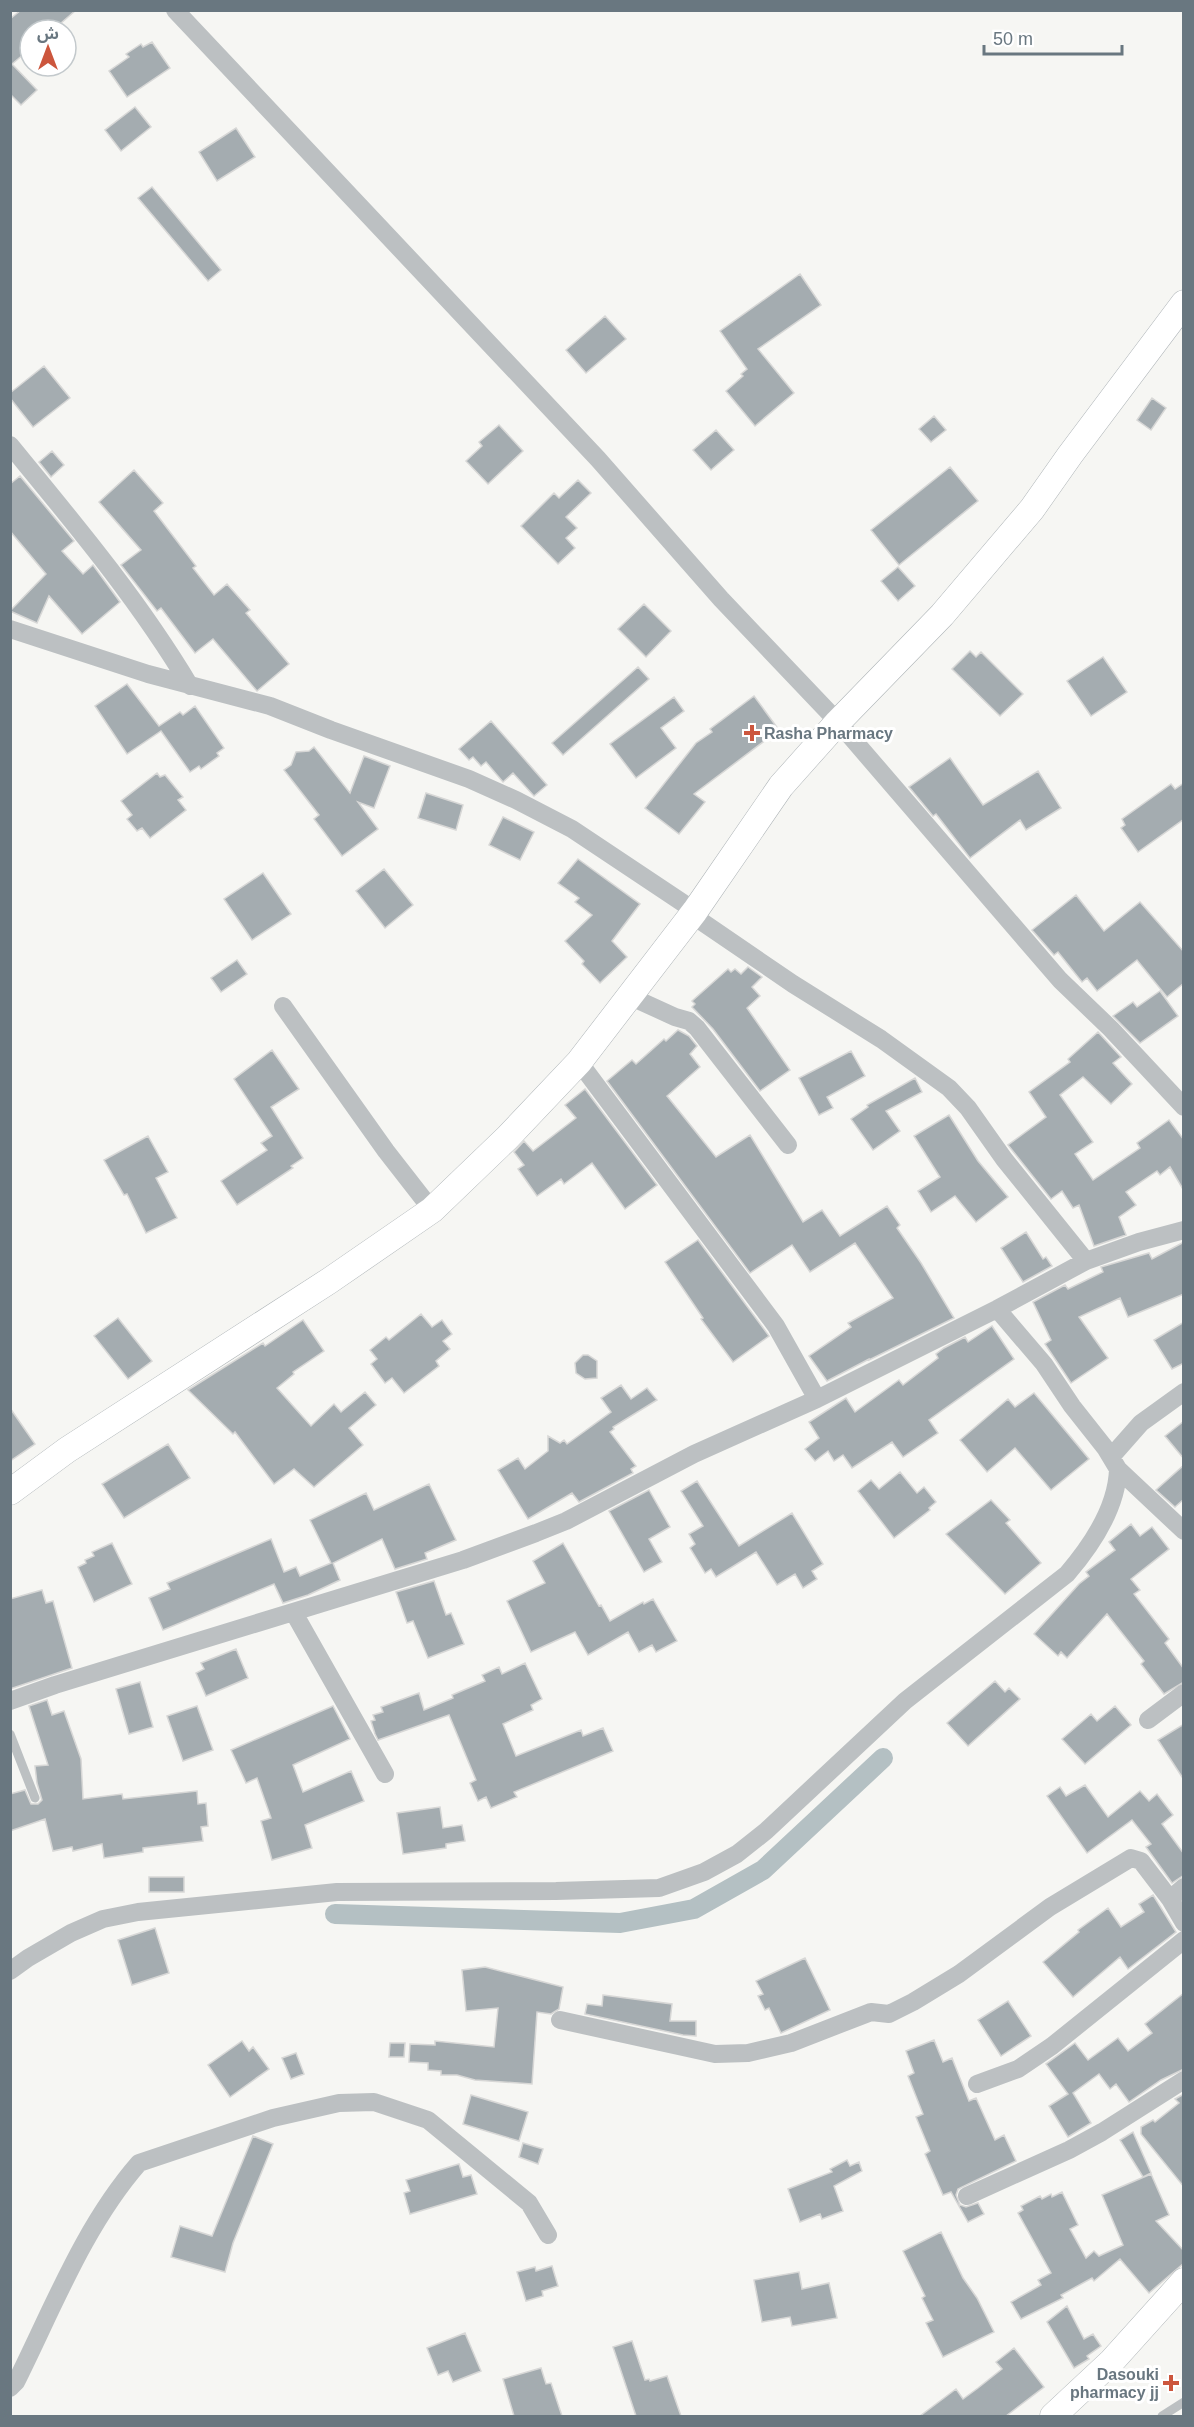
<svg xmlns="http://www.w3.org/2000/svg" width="1194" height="2427" viewBox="0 0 1194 2427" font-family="Arial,'Noto Sans Arabic',sans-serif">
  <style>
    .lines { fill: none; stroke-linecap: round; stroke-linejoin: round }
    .canal { stroke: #b4c0c3; stroke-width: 20 }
    .building { fill: #a4acb0; stroke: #d7d7d6; stroke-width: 1.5 }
    .secondary-casing { stroke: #aeb4b7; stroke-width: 27 }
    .service { stroke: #bcc0c2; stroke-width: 9 }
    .minor { stroke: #bcc0c2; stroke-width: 18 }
    .secondary { stroke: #fff; stroke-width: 26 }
    .poi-dot { fill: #cc563d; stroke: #fff; stroke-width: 2 }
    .labels { text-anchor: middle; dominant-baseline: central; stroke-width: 6; stroke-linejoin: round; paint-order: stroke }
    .poi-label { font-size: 16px; font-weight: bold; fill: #697780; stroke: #fff; text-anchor: start }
  </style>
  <rect width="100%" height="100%" fill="#f6f6f3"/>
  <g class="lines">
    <path class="canal" d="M 335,1914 L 620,1923 L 694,1909 L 763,1870 L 883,1758"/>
  </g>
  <path class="building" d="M 21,10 L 76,10 L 53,30 L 30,30 L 30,49 L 12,64 L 37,90 L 21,105 L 10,94 L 10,19 Z
    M 152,42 L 170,68 L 127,97 L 109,71 L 129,57 L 126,54 L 141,44 L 143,47 Z
    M 135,107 L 151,127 L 121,151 L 105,130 Z
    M 236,128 L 255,157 L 217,181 L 199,152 Z
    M 152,187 L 221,270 L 208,281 L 138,198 Z
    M 800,274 L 821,305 L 758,349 L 794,393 L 755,426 L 726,391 L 743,376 L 741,374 L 747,369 L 720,331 Z
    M 605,316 L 626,339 L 586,373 L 566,350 Z
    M 44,366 L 70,398 L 33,427 L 10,398 L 10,393 Z
    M 1152,398 L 1166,408 L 1151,430 L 1137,420 Z
    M 934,416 L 946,430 L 931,442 L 919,429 Z
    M 499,425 L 523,451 L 488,484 L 466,461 L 482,446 L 479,442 Z
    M 716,430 L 734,450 L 711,470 L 693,450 Z
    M 52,451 L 64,465 L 51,477 L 39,462 Z
    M 950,467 L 978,501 L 899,565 L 871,530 Z
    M 134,470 L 163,503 L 154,511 L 196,566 L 193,568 L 214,595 L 227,584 L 250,610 L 246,613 L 289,664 L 257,691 L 213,639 L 195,653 L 161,608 L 157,611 L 121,565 L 141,550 L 99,502 Z
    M 20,476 L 74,541 L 62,551 L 83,574 L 93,565 L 120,602 L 82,634 L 49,596 L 37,623 L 10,611 L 46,574 L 10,531 L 10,484 Z
    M 578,480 L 591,493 L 566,517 L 577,528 L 566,538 L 575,548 L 558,564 L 521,526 L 554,493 L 559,498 Z
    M 898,567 L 915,586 L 898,601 L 881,581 Z
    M 644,604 L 671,631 L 646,657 L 618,629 Z
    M 970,651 L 976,657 L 981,652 L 1023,694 L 1000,716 L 952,669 Z
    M 1103,657 L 1127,692 L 1091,716 L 1067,681 Z
    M 638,667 L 649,679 L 563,755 L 552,743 Z
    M 127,684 L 159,726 L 180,712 L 183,715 L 195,706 L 224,748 L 217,753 L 219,756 L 201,769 L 199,766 L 190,772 L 161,731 L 127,754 L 95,706 Z
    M 754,696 L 779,730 L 694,794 L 705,802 L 679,834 L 645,808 L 696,743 L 712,732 L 710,729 Z
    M 674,697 L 684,711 L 661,728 L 676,748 L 636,778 L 610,744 Z
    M 491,721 L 547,785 L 534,796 L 513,773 L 503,782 L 486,762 L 481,766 L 473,757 L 469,760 L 459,749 Z
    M 314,747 L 350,793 L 364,756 L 390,766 L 374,808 L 358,802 L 378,829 L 342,856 L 314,819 L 319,815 L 284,770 L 291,765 L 296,752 L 309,751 Z
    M 950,758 L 983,805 L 1038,771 L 1061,808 L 1026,830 L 1020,820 L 970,858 L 936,814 L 933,816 L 909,787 Z
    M 157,773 L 160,777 L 165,775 L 183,797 L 178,800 L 186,810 L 150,838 L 142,828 L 137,831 L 127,819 L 132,815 L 121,801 Z
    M 1184,783 L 1184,819 L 1138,852 L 1121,828 L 1125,825 L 1122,819 L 1171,784 L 1175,789 Z
    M 426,793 L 463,805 L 456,830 L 418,818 Z
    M 503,817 L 534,832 L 520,860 L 489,845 Z
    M 578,859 L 640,904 L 612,941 L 627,957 L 600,983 L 582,964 L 584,961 L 565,941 L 592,915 L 575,902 L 579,898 L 558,883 Z
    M 384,869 L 413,905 L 385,928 L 356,891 Z
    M 263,873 L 291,914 L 252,940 L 224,899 Z
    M 1076,895 L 1104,931 L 1140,902 L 1184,952 L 1184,983 L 1167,997 L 1137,960 L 1097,991 L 1087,978 L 1082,982 L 1058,952 L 1054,955 L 1032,930 Z
    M 237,960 L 247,974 L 221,992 L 211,978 Z
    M 748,967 L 762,977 L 752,987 L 760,996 L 747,1008 L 790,1070 L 760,1091 L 713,1029 L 692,1007 L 695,1004 L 692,1001 L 728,969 L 731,972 L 735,969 L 741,974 Z
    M 1160,991 L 1178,1016 L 1140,1043 L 1113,1016 L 1133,1002 L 1137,1007 Z
    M 678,1030 L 689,1036 L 697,1046 L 690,1054 L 700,1067 L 667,1096 L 716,1157 L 750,1135 L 803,1222 L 822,1210 L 840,1236 L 887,1206 L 900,1225 L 897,1228 L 921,1263 L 954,1318 L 869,1360 L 869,1359 L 827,1381 L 809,1356 L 851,1327 L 848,1323 L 893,1298 L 855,1243 L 810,1272 L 792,1245 L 750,1273 L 607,1081 L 632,1060 L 636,1064 L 664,1039 L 666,1041 Z
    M 1098,1032 L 1121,1057 L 1113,1063 L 1132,1084 L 1111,1104 L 1083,1077 L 1060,1095 L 1093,1142 L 1075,1154 L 1093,1180 L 1140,1148 L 1137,1143 L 1169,1120 L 1184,1140 L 1184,1191 L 1170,1167 L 1160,1175 L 1157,1171 L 1126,1192 L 1136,1205 L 1119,1217 L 1126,1235 L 1094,1246 L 1079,1205 L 1073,1208 L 1062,1191 L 1051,1199 L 1008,1145 L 1046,1117 L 1029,1092 L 1070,1062 L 1068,1059 Z
    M 272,1050 L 299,1089 L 271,1107 L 303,1158 L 291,1166 L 293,1168 L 237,1205 L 221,1181 L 267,1150 L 261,1143 L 272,1136 L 234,1079 Z
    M 851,1051 L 865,1076 L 827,1097 L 833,1108 L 819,1115 L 799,1078 Z
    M 915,1078 L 922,1092 L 886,1111 L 900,1131 L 873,1150 L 851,1119 L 868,1107 L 867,1105 Z
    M 585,1089 L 657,1185 L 625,1209 L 592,1163 L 564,1184 L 561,1179 L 537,1196 L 518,1169 L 524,1165 L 514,1152 L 524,1141 L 533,1151 L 576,1118 L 565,1105 Z
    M 949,1115 L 978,1161 L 1008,1197 L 976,1222 L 955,1196 L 931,1212 L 918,1191 L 940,1177 L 914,1136 Z
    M 148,1136 L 168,1172 L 156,1178 L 177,1218 L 146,1233 L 127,1194 L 124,1195 L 104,1160 Z
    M 1026,1232 L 1043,1259 L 1046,1257 L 1052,1266 L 1023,1282 L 1001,1248 Z
    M 698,1240 L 769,1336 L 733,1362 L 701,1319 L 703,1318 L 665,1262 Z
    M 1184,1242 L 1184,1294 L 1128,1317 L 1120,1298 L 1079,1317 L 1108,1358 L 1071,1383 L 1045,1344 L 1051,1340 L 1033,1302 L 1065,1285 L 1068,1289 L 1103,1272 L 1101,1267 L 1149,1253 L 1152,1259 Z
    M 421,1314 L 432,1327 L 442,1320 L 452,1334 L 443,1341 L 450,1349 L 436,1361 L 439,1366 L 404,1393 L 392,1378 L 385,1383 L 371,1364 L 377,1359 L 370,1350 L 386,1337 L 389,1340 Z
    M 118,1318 L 152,1361 L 128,1379 L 94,1336 Z
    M 303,1320 L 324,1351 L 293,1372 L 294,1374 L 277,1388 L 311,1426 L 334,1404 L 341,1412 L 365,1392 L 376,1405 L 349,1428 L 363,1445 L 314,1487 L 294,1469 L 274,1484 L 235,1432 L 233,1434 L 188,1390 L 263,1343 L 265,1346 Z
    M 1184,1322 L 1184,1363 L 1172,1369 L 1154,1340 Z
    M 992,1326 L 1014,1359 L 929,1420 L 938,1433 L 903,1457 L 892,1442 L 852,1468 L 843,1455 L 834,1461 L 828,1451 L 815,1461 L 805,1449 L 819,1438 L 809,1422 L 846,1398 L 855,1412 L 899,1380 L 903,1385 L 938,1358 L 936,1354 L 944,1348 L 965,1337 L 968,1342 Z
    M 583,1355 L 588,1355 L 597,1361 L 597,1378 L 585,1379 L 576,1373 L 575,1363 Z
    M 621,1385 L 631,1399 L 647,1388 L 657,1400 L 613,1427 L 614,1429 L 610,1432 L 636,1466 L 631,1469 L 633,1473 L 579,1502 L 572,1493 L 528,1519 L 498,1470 L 518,1458 L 525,1469 L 548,1451 L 548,1436 L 560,1443 L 564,1440 L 567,1444 L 611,1412 L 601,1398 Z
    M 1034,1393 L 1089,1459 L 1051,1490 L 1015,1448 L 987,1472 L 960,1440 L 1008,1399 L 1015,1407 Z
    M 10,1408 L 35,1444 L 10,1461 Z
    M 1184,1421 L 1184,1459 L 1165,1436 Z
    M 168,1444 L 190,1478 L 124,1518 L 102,1484 Z
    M 1184,1465 L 1184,1499 L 1175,1507 L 1156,1490 Z
    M 900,1472 L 917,1493 L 924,1487 L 936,1502 L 929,1508 L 930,1510 L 894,1538 L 858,1491 L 871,1480 L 879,1489 Z
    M 697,1481 L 739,1546 L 792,1513 L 823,1564 L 812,1571 L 817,1579 L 803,1588 L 795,1574 L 777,1585 L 756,1552 L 716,1577 L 711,1569 L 705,1573 L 690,1548 L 695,1544 L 689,1534 L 703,1526 L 681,1491 Z
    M 429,1484 L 456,1540 L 425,1553 L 427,1559 L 395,1569 L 382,1539 L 333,1563 L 340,1580 L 308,1595 L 283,1603 L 274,1584 L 163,1630 L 149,1598 L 170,1589 L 167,1583 L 271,1539 L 284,1572 L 296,1567 L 300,1576 L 331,1563 L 310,1520 L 366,1493 L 374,1510 Z
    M 649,1490 L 670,1527 L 649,1539 L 662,1562 L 644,1572 L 609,1511 Z
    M 991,1500 L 1010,1520 L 1006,1523 L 1041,1563 L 1005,1594 L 946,1534 Z
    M 1131,1524 L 1140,1536 L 1152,1527 L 1169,1549 L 1131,1579 L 1140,1590 L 1134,1594 L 1169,1639 L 1165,1643 L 1184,1669 L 1184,1682 L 1164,1694 L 1141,1664 L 1144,1661 L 1107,1614 L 1067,1658 L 1061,1652 L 1058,1656 L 1034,1634 L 1079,1584 L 1089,1576 L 1086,1572 L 1115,1550 L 1109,1542 Z
    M 112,1543 L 132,1584 L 94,1602 L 78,1567 L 86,1563 L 85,1560 L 94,1556 L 92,1552 Z
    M 563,1543 L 599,1606 L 601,1605 L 610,1621 L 643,1602 L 644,1604 L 653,1599 L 677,1641 L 656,1652 L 652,1645 L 639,1652 L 628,1632 L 588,1655 L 575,1632 L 531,1652 L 507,1601 L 545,1583 L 533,1561 Z
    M 434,1581 L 446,1615 L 451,1613 L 464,1644 L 428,1658 L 413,1621 L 407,1623 L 396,1592 Z
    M 42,1590 L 46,1603 L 53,1601 L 72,1668 L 10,1689 L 10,1599 Z
    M 236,1649 L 248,1678 L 206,1696 L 196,1673 L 204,1669 L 201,1663 Z
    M 525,1663 L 542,1699 L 531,1705 L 533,1710 L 503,1724 L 516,1756 L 581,1730 L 583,1736 L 603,1728 L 613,1751 L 514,1792 L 517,1797 L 491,1808 L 486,1797 L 478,1801 L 470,1783 L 476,1780 L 449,1715 L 378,1740 L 375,1734 L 371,1721 L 375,1720 L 373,1715 L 383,1712 L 381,1707 L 419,1693 L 424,1710 L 453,1698 L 452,1695 L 485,1681 L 482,1675 L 499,1667 L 502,1674 Z
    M 995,1681 L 1005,1692 L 1009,1688 L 1020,1699 L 968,1746 L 947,1723 Z
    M 140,1682 L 153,1727 L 129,1734 L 116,1689 Z
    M 47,1700 L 52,1715 L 64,1711 L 81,1759 L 83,1799 L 122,1794 L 123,1799 L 197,1791 L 198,1804 L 206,1803 L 208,1826 L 201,1827 L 203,1841 L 143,1848 L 143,1852 L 104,1858 L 102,1844 L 73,1851 L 72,1847 L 53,1851 L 45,1819 L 10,1831 L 10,1794 L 25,1790 L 31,1804 L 38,1804 L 42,1800 L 37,1783 L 35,1766 L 48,1765 L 29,1706 Z
    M 197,1706 L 213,1750 L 183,1761 L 167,1716 Z
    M 333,1706 L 350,1739 L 293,1765 L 303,1792 L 351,1771 L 364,1801 L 305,1825 L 312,1848 L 272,1860 L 261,1821 L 271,1818 L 257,1778 L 246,1783 L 231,1750 Z
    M 1115,1706 L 1131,1725 L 1085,1764 L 1062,1739 L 1091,1714 L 1097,1721 Z
    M 1184,1724 L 1184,1780 L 1158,1740 Z
    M 1085,1785 L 1108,1817 L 1140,1791 L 1149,1801 L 1157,1794 L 1173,1815 L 1162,1824 L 1184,1854 L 1184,1875 L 1172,1883 L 1146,1847 L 1151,1844 L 1132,1820 L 1087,1853 L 1047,1796 L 1060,1787 L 1066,1796 Z
    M 440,1807 L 443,1828 L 462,1825 L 465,1841 L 446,1844 L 446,1848 L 403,1854 L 397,1813 Z
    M 149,1877 L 184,1877 L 184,1892 L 149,1892 Z
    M 1153,1895 L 1176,1932 L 1128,1969 L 1120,1957 L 1073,1997 L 1043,1962 L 1079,1932 L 1078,1930 L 1108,1908 L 1121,1927 L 1144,1912 L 1139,1904 Z
    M 155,1928 L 169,1973 L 132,1985 L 118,1940 Z
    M 805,1958 L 830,2010 L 781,2033 L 769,2008 L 765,2010 L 758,1996 L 763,1994 L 756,1981 Z
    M 485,1967 L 563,1987 L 559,2009 L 551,2014 L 537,2012 L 532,2084 L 475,2080 L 457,2075 L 441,2075 L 441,2071 L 428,2070 L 428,2063 L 409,2062 L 410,2044 L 435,2045 L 435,2041 L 494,2047 L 498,2008 L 466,2011 L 462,1970 Z
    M 1184,1993 L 1184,2069 L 1161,2080 L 1129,2102 L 1116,2084 L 1110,2089 L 1099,2074 L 1073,2093 L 1091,2123 L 1068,2137 L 1049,2106 L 1068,2094 L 1046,2064 L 1075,2043 L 1088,2060 L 1118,2038 L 1128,2051 L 1152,2033 L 1145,2024 Z
    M 603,1995 L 672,2004 L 670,2021 L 696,2021 L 696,2036 L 683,2035 L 585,2014 L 587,2004 L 602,2006 Z
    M 1008,2001 L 1031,2036 L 1001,2056 L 978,2020 Z
    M 934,2040 L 943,2062 L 952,2058 L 969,2101 L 976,2098 L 995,2140 L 1004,2135 L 1016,2161 L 958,2189 L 956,2195 L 960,2205 L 966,2207 L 978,2203 L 984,2214 L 968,2222 L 951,2192 L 943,2195 L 925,2154 L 930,2151 L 916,2117 L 923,2114 L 908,2076 L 914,2073 L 906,2051 Z
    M 242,2041 L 249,2051 L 253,2047 L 269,2069 L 230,2097 L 208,2065 Z
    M 390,2043 L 405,2043 L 404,2057 L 389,2057 Z
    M 296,2053 L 304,2074 L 291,2079 L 282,2058 Z
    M 1184,2094 L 1184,2187 L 1141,2134 L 1141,2127 L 1153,2120 L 1155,2122 L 1179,2103 L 1175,2099 Z
    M 471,2095 L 528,2112 L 519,2141 L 463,2124 Z
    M 1133,2132 L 1151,2173 L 1143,2177 L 1120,2140 Z
    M 253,2136 L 273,2144 L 233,2243 L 225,2272 L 171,2257 L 180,2226 L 212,2236 Z
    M 523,2143 L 543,2149 L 538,2164 L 519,2157 Z
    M 847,2160 L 850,2166 L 859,2162 L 862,2171 L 834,2186 L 843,2211 L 822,2219 L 820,2214 L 800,2222 L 788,2189 L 832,2172 L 830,2169 Z
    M 459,2164 L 463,2177 L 471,2175 L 477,2194 L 410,2214 L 404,2193 L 410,2191 L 406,2180 Z
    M 1151,2174 L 1169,2215 L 1156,2221 L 1184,2251 L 1184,2263 L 1149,2293 L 1120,2259 L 1094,2281 L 1092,2278 L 1061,2295 L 1063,2298 L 1021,2319 L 1011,2302 L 1041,2285 L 1038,2280 L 1051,2273 L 1018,2213 L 1023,2210 L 1021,2206 L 1040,2196 L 1042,2199 L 1051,2194 L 1052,2197 L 1062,2192 L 1078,2225 L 1070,2229 L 1086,2258 L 1094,2251 L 1099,2256 L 1123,2245 L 1102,2195 Z
    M 941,2232 L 963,2278 L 977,2298 L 994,2332 L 943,2357 L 926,2323 L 933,2320 L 922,2298 L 925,2296 L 903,2251 Z
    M 552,2266 L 558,2286 L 542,2291 L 543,2296 L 526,2301 L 517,2272 L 535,2267 L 536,2271 Z
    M 799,2272 L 802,2289 L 829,2283 L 837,2318 L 792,2326 L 790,2317 L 762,2322 L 754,2280 Z
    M 1067,2306 L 1084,2339 L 1093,2334 L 1101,2346 L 1087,2356 L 1089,2359 L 1074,2368 L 1047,2322 Z
    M 465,2333 L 481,2371 L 453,2382 L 448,2371 L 438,2375 L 427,2348 Z
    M 632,2341 L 645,2380 L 649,2379 L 650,2381 L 667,2376 L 681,2416 L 636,2416 L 613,2347 Z
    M 1014,2348 L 1044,2387 L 1006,2416 L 920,2416 L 956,2389 L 963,2399 L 978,2388 L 1002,2369 L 996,2362 Z
    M 541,2368 L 546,2384 L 551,2383 L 562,2416 L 514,2416 L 503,2379 Z"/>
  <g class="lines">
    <defs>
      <path id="secondary" d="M 10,1492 L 67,1450 L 329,1281 L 432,1210 L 507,1138 L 579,1062 L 695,911 L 781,786 L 838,722 L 942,615 L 1032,509 L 1070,455 L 1184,303
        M 1053,2416 L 1112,2361 L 1184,2281"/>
    </defs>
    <use href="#secondary" class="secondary-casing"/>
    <path class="service" d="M 10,1734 L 35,1798
      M 1162,2416 L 1184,2402"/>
    <path class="minor" d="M 175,10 L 598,459 L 721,599 L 838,722 L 1060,980 L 1111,1029 L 1184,1107
      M 10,445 C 74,523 138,599 190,686
      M 10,629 L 148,674 L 270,706 L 331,730 L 469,779 L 516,800 L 572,829 L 695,911
      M 692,915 L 793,984 L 881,1039 L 949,1088 L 968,1108 L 1004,1159 L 1086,1261
      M 629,996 L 675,1017 L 689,1021 L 697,1028 L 788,1145
      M 283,1006 L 386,1151 L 432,1210
      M 579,1062 L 776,1326 L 817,1399
      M 997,1309 L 1044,1364 L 1072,1406 L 1106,1449 L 1118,1469 L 1184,1531
      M 1111,1457 L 1141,1423 L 1184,1392
      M 294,1613 L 385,1774
      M 10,1701 L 55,1685 L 463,1560 L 536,1533 L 566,1521 L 694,1454 L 817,1399 L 997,1309 L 1086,1261 L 1139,1242 L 1184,1230
      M 1148,1720 L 1184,1693
      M 1170,1899 L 1184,1887
      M 10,1971 L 28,1958 L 71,1933 L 103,1919 L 138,1912 L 337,1892 L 556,1891 L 659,1888 L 704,1872 L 737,1854 L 766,1831 L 905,1701 L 1067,1574 C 1091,1546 1117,1507 1118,1469
      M 560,2020 L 715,2054 L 748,2053 L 791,2043 L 871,2012 L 889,2014 L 913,2002 L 959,1974 L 1050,1907 L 1131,1858 L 1141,1861 L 1170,1899 L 1184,1923
      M 977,2084 L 1018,2069 L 1052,2046 L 1184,1940
      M 967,2196 L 1069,2150 L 1102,2132 L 1184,2080
      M 10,2388 L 16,2382 C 53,2308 84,2226 139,2163 L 273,2118 L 339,2103 L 374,2102 L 428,2120 L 529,2203 L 548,2235"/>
    <use href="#secondary" class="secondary"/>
  </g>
  <g class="poi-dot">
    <path d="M749 724h6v6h6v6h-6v6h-6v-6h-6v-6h6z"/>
    <path d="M1168 2374h6v6h6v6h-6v6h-6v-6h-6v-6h6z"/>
  </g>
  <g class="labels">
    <g class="poi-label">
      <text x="764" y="733">Rasha Pharmacy</text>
      <text x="1159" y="2374" text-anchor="end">Dasouki<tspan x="1159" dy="18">pharmacy jj</tspan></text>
    </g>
  </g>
  <rect width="1194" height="2427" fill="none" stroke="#697780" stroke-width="24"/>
  <g transform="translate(48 48)"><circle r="28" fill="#ffffff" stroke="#c3c9cc" stroke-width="1.5"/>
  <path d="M0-4.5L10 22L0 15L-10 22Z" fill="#cc563d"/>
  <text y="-9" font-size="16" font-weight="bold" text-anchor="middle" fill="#697780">ش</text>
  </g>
  <path d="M984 45v9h138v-9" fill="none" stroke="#697780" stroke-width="3"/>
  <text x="993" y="45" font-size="18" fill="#697780" stroke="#ffffff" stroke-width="4.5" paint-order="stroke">50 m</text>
</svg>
